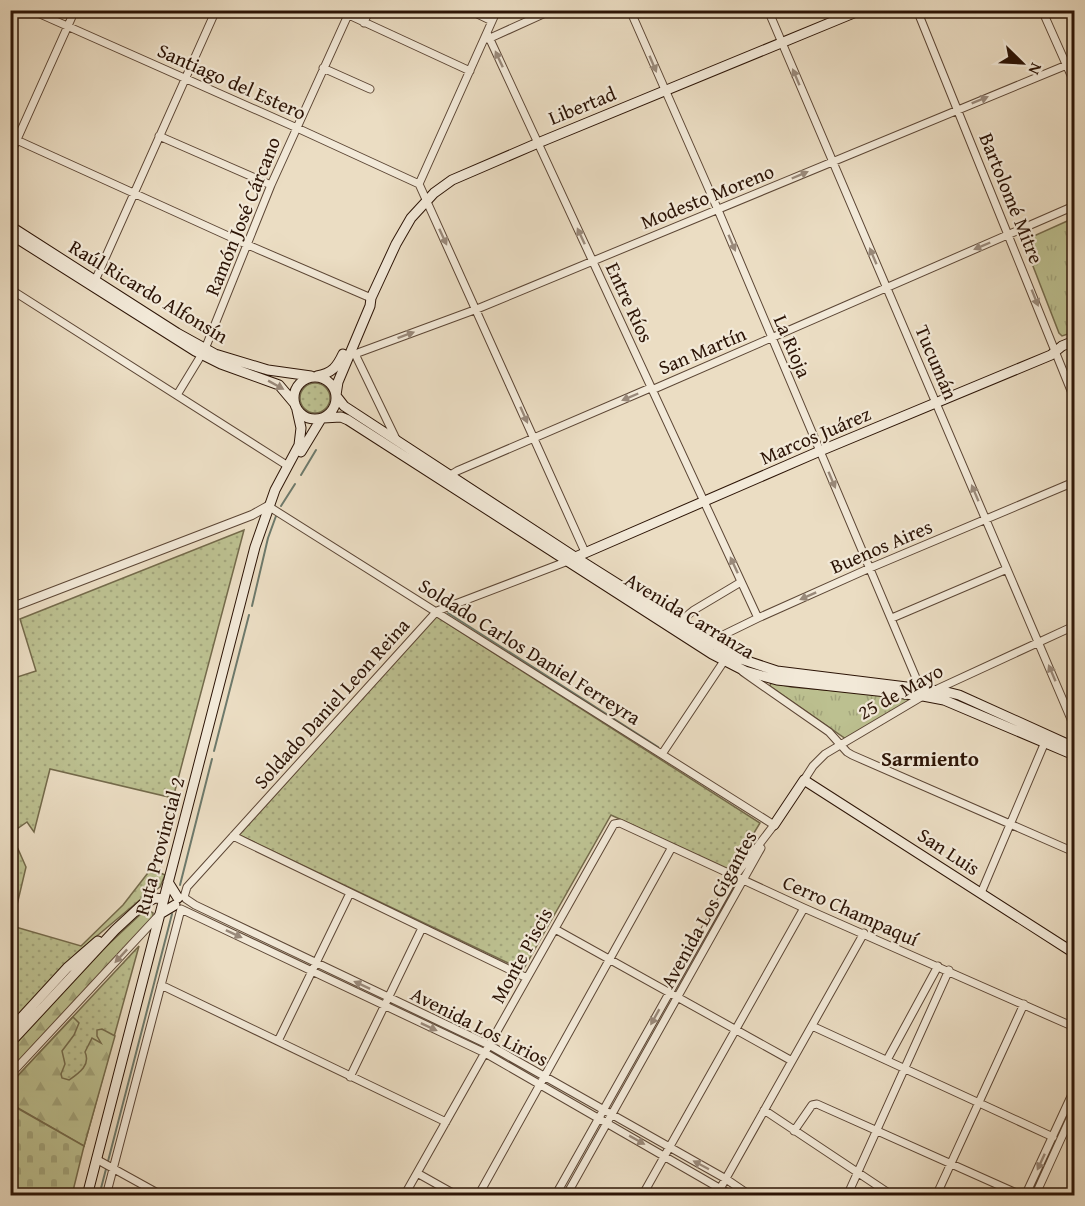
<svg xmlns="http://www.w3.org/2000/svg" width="1085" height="1206" viewBox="0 0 1085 1206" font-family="'Gentium Book Plus',serif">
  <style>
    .grass { fill: url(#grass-dots); stroke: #746a4b; stroke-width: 1.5 }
    .forest { fill: url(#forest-firs); stroke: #746a4b; stroke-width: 1.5 }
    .cemetery { fill: url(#cemetery-stones); stroke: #746a4b; stroke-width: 1.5 }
    .park { fill: url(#park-tufts); stroke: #746a4b; stroke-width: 1.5 }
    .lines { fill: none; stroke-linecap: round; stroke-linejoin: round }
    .stream { stroke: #6d796b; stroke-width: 2 }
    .minor-casing { stroke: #5c4635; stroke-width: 9 }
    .tertiary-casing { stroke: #5c4635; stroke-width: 10 }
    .secondary-casing { stroke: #2c1406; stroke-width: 11 }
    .minor { stroke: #f2e9d8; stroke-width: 7 }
    .tertiary { stroke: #f2e9d8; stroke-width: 8 }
    .secondary { stroke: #f2e9d8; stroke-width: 9 }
    .oneway { fill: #99897a }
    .labels { text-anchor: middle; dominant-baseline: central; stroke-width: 4.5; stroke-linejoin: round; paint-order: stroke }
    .street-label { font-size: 20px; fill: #2c1406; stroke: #f2e9d8 }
    .neighbourhood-label { font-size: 21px; font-weight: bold; fill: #2c1406; stroke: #f2e9d8 }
  </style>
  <defs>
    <pattern id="grass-dots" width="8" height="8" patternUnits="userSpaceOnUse" patternTransform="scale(1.5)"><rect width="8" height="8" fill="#bcc090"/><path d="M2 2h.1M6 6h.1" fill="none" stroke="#a2a47b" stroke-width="1.8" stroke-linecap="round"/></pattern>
    <pattern id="forest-firs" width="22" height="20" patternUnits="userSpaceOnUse" patternTransform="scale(1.5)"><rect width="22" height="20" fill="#bcc090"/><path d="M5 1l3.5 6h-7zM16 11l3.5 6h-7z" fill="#a2a47b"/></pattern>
    <pattern id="cemetery-stones" width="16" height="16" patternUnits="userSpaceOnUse" patternTransform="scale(1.5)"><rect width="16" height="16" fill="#bcc090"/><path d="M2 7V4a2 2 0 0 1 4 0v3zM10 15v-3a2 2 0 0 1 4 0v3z" fill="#a2a47b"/></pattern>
    <pattern id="park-tufts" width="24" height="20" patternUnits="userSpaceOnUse" patternTransform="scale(1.5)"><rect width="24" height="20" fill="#bcc090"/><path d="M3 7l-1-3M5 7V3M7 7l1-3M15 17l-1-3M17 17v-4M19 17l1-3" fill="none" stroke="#a2a47b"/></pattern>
  </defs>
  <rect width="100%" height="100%" fill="#ebddc3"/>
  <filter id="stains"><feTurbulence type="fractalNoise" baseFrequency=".00333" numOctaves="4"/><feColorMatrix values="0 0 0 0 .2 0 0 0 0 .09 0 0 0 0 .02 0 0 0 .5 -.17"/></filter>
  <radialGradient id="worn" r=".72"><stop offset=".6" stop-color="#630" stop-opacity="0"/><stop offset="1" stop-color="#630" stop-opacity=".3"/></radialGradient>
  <path class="grass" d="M300 398a15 15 0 1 1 30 0a15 15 0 1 1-30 0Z
    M 244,530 L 173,798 L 50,769 L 34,832 L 27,822 L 11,833 L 11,679 L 36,671 L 20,619 Z
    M 436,616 L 760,823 L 731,871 L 611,815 L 523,970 L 239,835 Z
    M 10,838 L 18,849 L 26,867 L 12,926 L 81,946 L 123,905 L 151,869 L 165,875 L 160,887 L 141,899 L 79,951 L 10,1025 Z
    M 139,946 L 84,1146 L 11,1104 L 10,1084 Z"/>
  <path class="forest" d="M 148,910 L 153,913 L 153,917 L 11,1070 L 10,1048 L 81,970 L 144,911 Z
    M 73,1017 L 79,1023 L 74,1035 L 62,1051 L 65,1064 L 61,1074 L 62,1078 L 69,1080 C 79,1073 91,1065 85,1052 L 92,1038 L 101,1043 L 97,1036 L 97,1030 L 102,1029 L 115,1036 L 84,1146 L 11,1104 L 10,1084 Z"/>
  <path class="cemetery" d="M 10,1104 L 84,1146 L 72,1195 L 11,1195 Z"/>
  <path class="park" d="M 1074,218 L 1074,332 L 1062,336 L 1059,333 L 1024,243 L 1027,239 Z
    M 771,682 L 791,687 L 910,697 L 911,700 L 846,739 L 770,686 Z"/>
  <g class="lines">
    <path class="stream" d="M 301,475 L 316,450
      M 281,506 L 295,484
      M 252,606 L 268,538 L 276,516
      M 448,613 L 658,747
      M 214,751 L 249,615
      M 180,885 L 212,759
      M 99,1196 L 172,914"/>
    <defs>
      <path id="minor" d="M 31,10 L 297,128 L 419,184
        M 338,10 L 470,71
        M 469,10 L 492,21
        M 630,10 L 718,210 L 922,692
        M 768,10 L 1074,726
        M 917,10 L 1074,398
        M 1042,10 L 1074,82
        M 364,23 L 369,10
        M 487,33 L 758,618
        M 488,39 L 552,10
        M 323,68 L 370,89
        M 159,136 L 271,185
        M 10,137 L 248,245 L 371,298
        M 10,155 L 75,10
        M 419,184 L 585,552
        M 419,184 L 497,10
        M 94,283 L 216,10
        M 10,289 L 288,466
        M 351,351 L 355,354 L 477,309 L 1074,62
        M 355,354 L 397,441
        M 177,395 L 205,349 L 271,185 L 348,15
        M 447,477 L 457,471 L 648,389 L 654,389 L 1074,206
        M 268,506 L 774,825
        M 892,618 L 1007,569
        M 678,623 L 694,610 L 741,582
        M 712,646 L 717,638 L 758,618 L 870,568 L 1074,482
        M 743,672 L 829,732 L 847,752 L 852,755 L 1074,852
        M 933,691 L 1074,626
        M 662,754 L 724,661
        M 804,780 L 813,766 L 825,754 L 923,696
        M 233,836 L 527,978
        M 981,893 L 1045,742
        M 184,897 L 187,887 L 437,611 L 568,561
        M 186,899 L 195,905 L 489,1045 L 726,1179 L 751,1196
        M 555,929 L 792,1061
        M 161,985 L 446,1122
        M 812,1026 L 1053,1137
        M 278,1041 L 350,893
        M 887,1060 L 938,966
        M 10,1075 L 159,915
        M 350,1077 L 422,928
        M 764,1110 L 893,1196
        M 794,1131 L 812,1105 L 817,1104 L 1023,1196
        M 96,1159 L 163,1196
        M 417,1173 L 458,1196
        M 106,1196 L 181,909 L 485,1053 L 733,1196
        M 404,1196 L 614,824 L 620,823 L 804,908 L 1074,1027
        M 478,1196 L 672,847
        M 555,1196 L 735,876 L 774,825
        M 566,1196 L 761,848
        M 642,1196 L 804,908
        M 716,1196 L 864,933
        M 847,1196 L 949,970
        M 936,1196 L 1024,1004
        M 1025,1196 L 1074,1090
        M 1035,1196 L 1074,1110"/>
      <path id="tertiary" d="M 10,608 L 252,515 L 268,506"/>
      <path id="secondary" d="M 10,226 L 177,333 L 215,354 L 268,370 L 311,376
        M 10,234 L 195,351 L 221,364 L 279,385 L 295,404
        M 317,376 C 332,373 337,367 343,354
        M294 398a21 21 0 1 1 42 0a21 21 0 1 1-42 0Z
        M 336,395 L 338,382 L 370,306 L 371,298 L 396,244 L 411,218 L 434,193 L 452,180 L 538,143 L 861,10
        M 337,397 L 344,406 L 575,557 L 732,656 L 777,671 L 947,692 L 959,695 L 1074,747
        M 323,418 L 341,417 L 348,420 L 712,654 L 745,671 L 777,680 L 923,696 L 944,700 L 1074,755
        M 301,452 L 321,419
        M 571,559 L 820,451 L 1051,355 L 1062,346 L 1074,341
        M 774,825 L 804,780 L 1074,953
        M 168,882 L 178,898
        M 160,914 L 175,905
        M 10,1030 L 67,968 L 98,941
        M 10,1043 L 115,930 L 143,904 L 155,898 L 164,899
        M 87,1196 L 255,547 L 275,490 L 299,445 L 301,428 L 297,410"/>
    </defs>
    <use href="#minor" class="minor-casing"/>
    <use href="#tertiary" class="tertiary-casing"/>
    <use href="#secondary" class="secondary-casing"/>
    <use href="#minor" class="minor"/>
    <use href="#tertiary" class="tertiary"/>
    <use href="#secondary" class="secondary"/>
  </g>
  <defs><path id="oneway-solid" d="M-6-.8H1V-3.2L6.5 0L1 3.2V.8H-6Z" transform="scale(1.5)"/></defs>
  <g class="oneway">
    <use href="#oneway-solid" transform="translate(499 59) rotate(-115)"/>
    <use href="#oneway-solid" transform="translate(653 64) rotate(67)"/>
    <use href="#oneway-solid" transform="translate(796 77) rotate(-113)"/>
    <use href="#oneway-solid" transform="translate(980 100) rotate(-22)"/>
    <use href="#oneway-solid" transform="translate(800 175) rotate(-23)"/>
    <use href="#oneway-solid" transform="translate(581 236) rotate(-115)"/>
    <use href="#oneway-solid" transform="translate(443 237) rotate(65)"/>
    <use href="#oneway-solid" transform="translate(732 243) rotate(67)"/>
    <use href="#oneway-solid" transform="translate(982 246) rotate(157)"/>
    <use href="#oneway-solid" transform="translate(873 256) rotate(-113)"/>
    <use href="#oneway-solid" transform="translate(1035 298) rotate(68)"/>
    <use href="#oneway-solid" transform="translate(406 335) rotate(-20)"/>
    <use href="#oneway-solid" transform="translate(276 385) rotate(29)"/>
    <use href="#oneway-solid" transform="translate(630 397) rotate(157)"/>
    <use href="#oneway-solid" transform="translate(524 415) rotate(66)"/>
    <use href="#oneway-solid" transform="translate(832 480) rotate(67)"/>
    <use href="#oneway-solid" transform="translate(975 493) rotate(-113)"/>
    <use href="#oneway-solid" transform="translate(734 565) rotate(-115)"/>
    <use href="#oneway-solid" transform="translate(808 596) rotate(156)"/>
    <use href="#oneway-solid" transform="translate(1052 673) rotate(-113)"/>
    <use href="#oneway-solid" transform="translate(234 934) rotate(25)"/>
    <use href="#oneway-solid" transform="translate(121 956) rotate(133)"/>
    <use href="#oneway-solid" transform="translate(362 985) rotate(-155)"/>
    <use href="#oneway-solid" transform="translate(655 1017) rotate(119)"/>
    <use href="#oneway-solid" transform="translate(429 1027) rotate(25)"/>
    <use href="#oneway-solid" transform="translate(637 1140) rotate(29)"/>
    <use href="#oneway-solid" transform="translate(1041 1162) rotate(115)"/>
    <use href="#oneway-solid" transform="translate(701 1165) rotate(-152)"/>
  </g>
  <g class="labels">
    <g class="street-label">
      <text transform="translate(232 81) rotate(24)">Santiago del Estero</text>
      <text transform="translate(582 105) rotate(-22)">Libertad</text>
      <text transform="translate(707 196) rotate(-22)">Modesto Moreno</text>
      <text transform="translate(1012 198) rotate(68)">Bartolomé Mitre</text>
      <text transform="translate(242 216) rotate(-68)">Ramón José Cárcano</text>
      <text transform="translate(149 291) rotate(31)">Raúl Ricardo Alfonsín</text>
      <text transform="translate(630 302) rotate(65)">Entre Ríos</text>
      <text transform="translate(793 346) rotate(67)">La Rioja</text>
      <text transform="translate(702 350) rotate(-23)">San Martín</text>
      <text transform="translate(937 362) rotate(67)">Tucumán</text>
      <text transform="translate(815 435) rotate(-23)">Marcos Juárez</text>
      <text transform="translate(881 546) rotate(-23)">Buenos Aires</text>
      <text transform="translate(690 615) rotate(31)">Avenida Carranza</text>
      <text transform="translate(530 651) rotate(32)">Soldado Carlos Daniel Ferreyra</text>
      <text transform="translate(900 691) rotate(-29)">25 de Mayo</text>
      <text transform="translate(331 703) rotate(-48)">Soldado Daniel Leon Reina</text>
      <text transform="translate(159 846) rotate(-75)">Ruta Provincial 2</text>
      <text transform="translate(949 851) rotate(33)">San Luis</text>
      <text transform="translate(708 909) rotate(-61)">Avenida Los Gigantes</text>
      <text transform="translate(851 910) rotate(24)">Cerro Champaquí</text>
      <text transform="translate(521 955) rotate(-61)">Monte Piscis</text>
      <text transform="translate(480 1026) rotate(27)">Avenida Los Lirios</text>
    </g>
    <g class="neighbourhood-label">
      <text x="930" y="758">Sarmiento</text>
    </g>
  </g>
  <rect width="1085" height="1206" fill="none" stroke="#ebddc3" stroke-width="36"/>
  <rect x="12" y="12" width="1061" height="1182" fill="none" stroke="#2c1406" stroke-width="3"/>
  <rect x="18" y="18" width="1049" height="1170" fill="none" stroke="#2c1406" stroke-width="1.5"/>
  <g transform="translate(1022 63) rotate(114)" stroke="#f2e9d8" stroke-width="4.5" paint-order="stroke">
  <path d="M0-4.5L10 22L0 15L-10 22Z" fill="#2c1406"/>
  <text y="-9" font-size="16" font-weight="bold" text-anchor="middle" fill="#2c1406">N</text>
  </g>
  <rect width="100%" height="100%" filter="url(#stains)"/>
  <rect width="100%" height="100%" fill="url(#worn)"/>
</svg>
